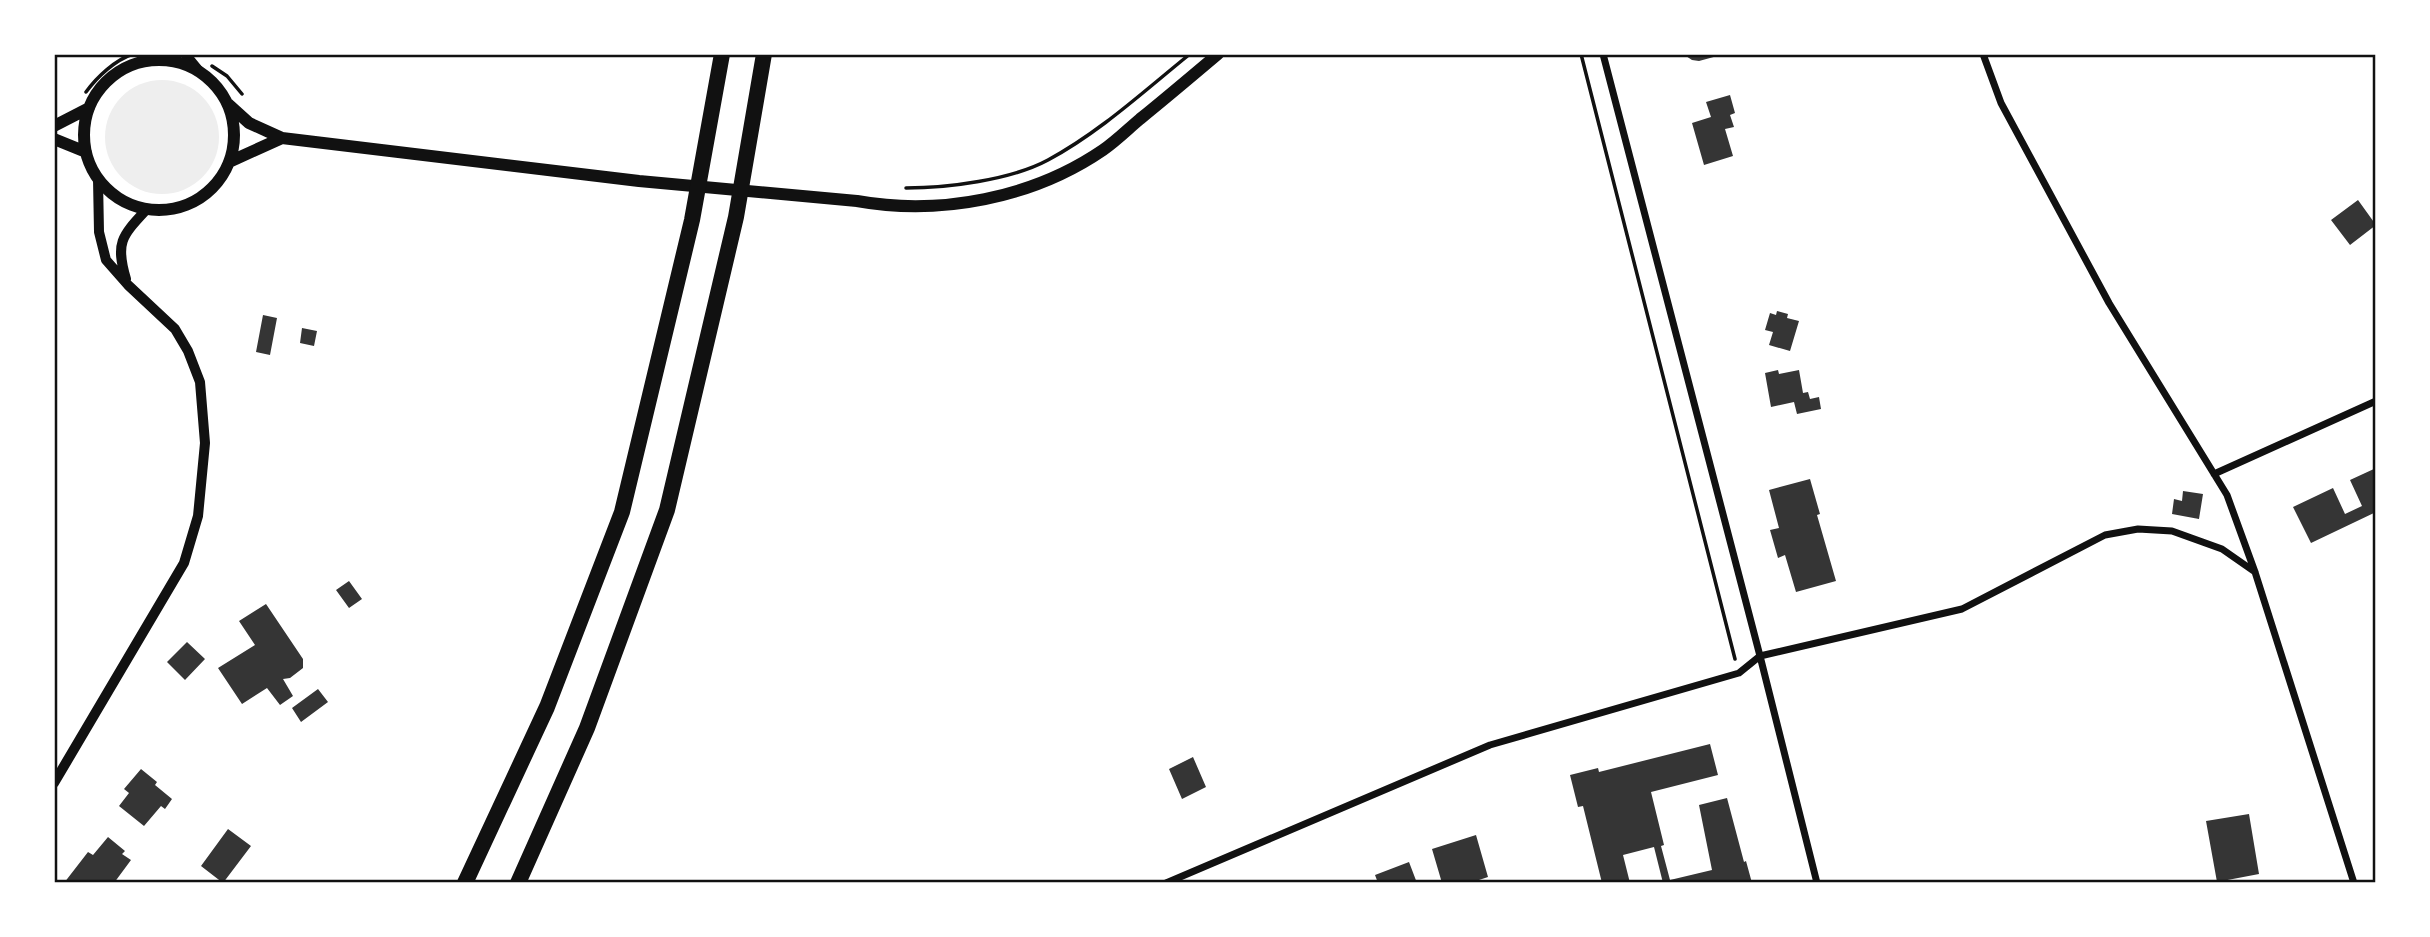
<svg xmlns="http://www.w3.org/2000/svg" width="2430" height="937" viewBox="0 0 2430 937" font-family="Rubik,sans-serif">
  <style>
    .green { fill: #eee }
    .building { fill: #353535 }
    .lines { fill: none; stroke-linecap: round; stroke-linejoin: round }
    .path { stroke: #111; stroke-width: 3.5 }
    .minor { stroke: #111; stroke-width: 7 }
    .tertiary { stroke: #111; stroke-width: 10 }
    .secondary { stroke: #111; stroke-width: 12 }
    .motorway { stroke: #111; stroke-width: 16 }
    .neatline { fill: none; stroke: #111; stroke-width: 2.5 }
  </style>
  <rect width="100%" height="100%" fill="#fff"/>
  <path class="green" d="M105 137a57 57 0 1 1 114 0a57 57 0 1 1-114 0Z"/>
  <path class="building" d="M 1683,54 L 1721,54 L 1721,55 L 1699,61 L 1692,60 Z
    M 1730,95 L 1735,113 L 1730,115 L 1734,127 L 1725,129 L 1733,156 L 1704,165 L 1692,123 L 1711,117 L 1706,102 Z
    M 2358,200 L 2376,225 L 2350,245 L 2331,220 Z
    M 1777,311 L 1788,314 L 1787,318 L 1799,321 L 1790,351 L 1769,345 L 1773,332 L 1765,330 L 1770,313 L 1776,315 Z
    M 263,315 L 277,318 L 270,355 L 256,352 Z
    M 302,328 L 317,331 L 314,346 L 300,343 Z
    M 1778,370 L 1779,374 L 1799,370 L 1803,393 L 1808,392 L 1810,399 L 1819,397 L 1821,409 L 1797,414 L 1794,402 L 1771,407 L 1765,373 Z
    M 2376,468 L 2376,512 L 2311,543 L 2293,507 L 2333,488 L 2345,514 L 2362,506 L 2350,480 Z
    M 1810,479 L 1820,514 L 1817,515 L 1836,581 L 1796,592 L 1785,555 L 1778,558 L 1770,530 L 1779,528 L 1769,490 Z
    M 2183,491 L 2203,494 L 2199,519 L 2172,514 L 2174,499 L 2182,501 Z
    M 349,581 L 362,599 L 349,608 L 336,590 Z
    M 266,604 L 303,659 L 303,668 L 290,678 L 283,679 L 293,696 L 280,705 L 267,688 L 242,704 L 218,668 L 255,645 L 239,621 Z
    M 187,642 L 205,659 L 185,680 L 167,662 Z
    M 318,689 L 328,702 L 301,722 L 292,708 Z
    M 1710,744 L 1718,775 L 1651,792 L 1664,845 L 1661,846 L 1670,880 L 1712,870 L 1699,805 L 1727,798 L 1744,862 L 1746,861 L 1752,883 L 1663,883 L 1654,847 L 1623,855 L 1630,883 L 1602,883 L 1583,806 L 1578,807 L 1570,775 L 1598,768 L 1599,772 Z
    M 1193,757 L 1206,787 L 1182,799 L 1169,769 Z
    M 141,769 L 157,782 L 155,785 L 172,799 L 165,809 L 161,806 L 144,826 L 119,806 L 129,793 L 124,789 Z
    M 2249,814 L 2259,874 L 2217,882 L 2206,821 Z
    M 228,829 L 251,846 L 223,883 L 201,866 Z
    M 1476,835 L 1488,877 L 1470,883 L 1442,883 L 1432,849 Z
    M 108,837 L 125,851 L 122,854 L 131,860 L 114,883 L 64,883 L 88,852 L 93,855 Z
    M 1409,862 L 1417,883 L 1378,883 L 1375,875 Z"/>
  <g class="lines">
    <path class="path" d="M 1581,54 L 1735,659
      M 212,66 L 227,76 L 242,94
      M 86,92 C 97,77 115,60 133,54
      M 906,188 C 947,188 1011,180 1048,160 C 1100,132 1144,91 1190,54"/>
    <path class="minor" d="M 1603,54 L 1760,656 L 1817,883
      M 1983,54 L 2001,103 L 2109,303 L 2227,495 L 2255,572 L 2354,883
      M 2214,474 L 2376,401
      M 1166,883 L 1490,745 L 1739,673 L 1760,656 L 1962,609 L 2105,535 L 2138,529 L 2172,531 L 2222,549 L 2255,572"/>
    <path class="tertiary" d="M 185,54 L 199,71
      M 157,60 L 161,54
      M 126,279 C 115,242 122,236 147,209
      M 54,783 L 184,563 L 198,516 L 205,443 L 200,382 L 188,351 L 175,329 L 128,285 L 106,260 L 99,232 L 98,179"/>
    <path class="secondary" d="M84 135a75 75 0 1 1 150 0a75 75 0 1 1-150 0Z
      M 228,104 L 249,123 L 282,138 L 639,181 L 857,201 C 940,216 1033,198 1103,150 C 1116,141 1127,130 1140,119 C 1166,98 1192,76 1218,54
      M 54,126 L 89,108
      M 54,139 L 86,152
      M 229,162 L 282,138"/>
    <path class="motorway" d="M 465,883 L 547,707 L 622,512 L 692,220 L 722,54
      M 518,883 L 587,728 L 667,510 L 736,217 L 764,54"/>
  </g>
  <rect width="2430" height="937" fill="none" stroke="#ffffff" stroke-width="112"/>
  <rect x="56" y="56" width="2318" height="825" class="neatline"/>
</svg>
